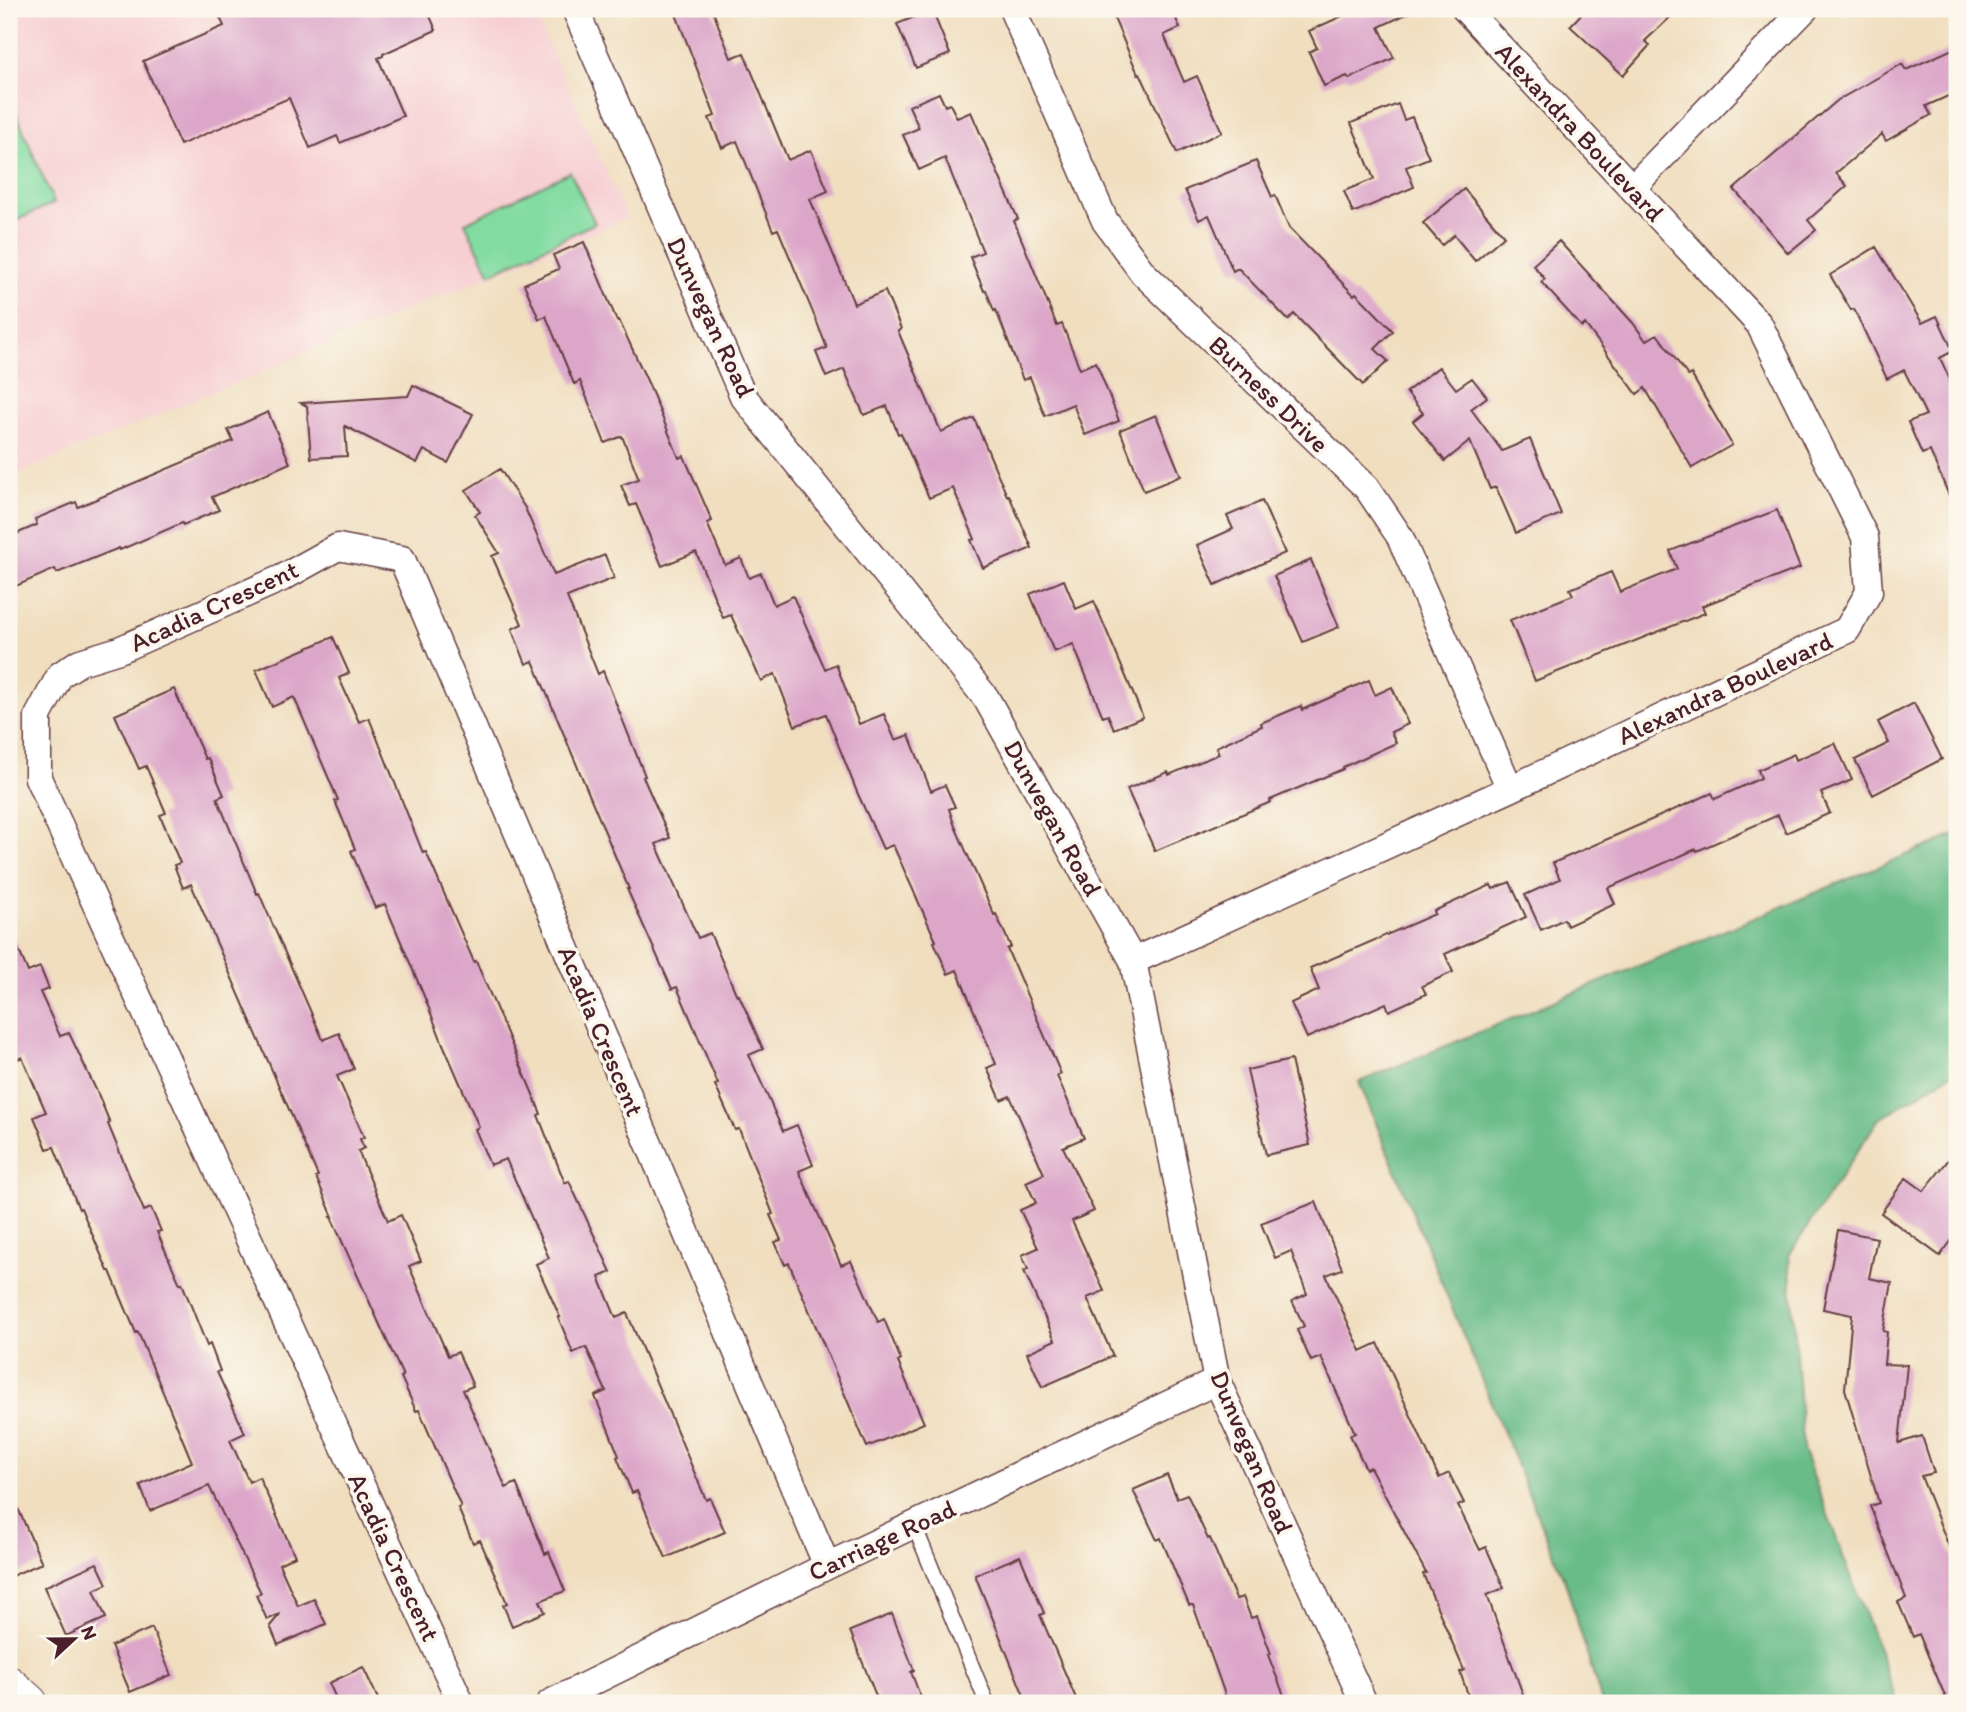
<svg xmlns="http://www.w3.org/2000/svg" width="1966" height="1712" viewBox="0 0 1966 1712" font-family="Itim,sans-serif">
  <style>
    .built { fill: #f7cfd3 }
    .green { fill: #82dca2; stroke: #667e66; stroke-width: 2 }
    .forest { fill: #69bc88; stroke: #5a6e5a; stroke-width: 2 }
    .building { fill: #dca6c9 }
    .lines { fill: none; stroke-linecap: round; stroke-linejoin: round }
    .lane-casing { stroke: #633c41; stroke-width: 17 }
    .street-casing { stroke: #633c41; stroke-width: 29 }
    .secondary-casing { stroke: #633c41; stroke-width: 39 }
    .lane { stroke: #fff; stroke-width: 14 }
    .street { stroke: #fff; stroke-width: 26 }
    .secondary { stroke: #fff; stroke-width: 37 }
    .labels { text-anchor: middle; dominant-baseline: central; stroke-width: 7; stroke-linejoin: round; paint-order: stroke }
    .street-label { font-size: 26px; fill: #4a1f2b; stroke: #fbf7ec }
  </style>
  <rect width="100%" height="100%" fill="#fbf7ec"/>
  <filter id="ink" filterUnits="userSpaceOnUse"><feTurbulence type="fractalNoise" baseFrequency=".0143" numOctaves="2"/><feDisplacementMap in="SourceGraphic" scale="14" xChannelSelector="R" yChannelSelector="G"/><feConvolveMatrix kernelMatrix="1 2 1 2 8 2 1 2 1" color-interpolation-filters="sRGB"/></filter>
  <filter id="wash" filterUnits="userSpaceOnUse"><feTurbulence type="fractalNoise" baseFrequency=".00686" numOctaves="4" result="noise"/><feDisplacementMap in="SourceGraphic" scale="28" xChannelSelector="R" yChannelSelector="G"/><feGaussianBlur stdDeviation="1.57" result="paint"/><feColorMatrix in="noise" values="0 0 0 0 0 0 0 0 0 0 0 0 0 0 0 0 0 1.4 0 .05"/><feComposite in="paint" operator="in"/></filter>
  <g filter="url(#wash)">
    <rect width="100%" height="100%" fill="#f0debf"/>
    <path class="built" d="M 9,9 L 533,9 L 627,218 L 9,478 Z"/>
    <path class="green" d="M 9,97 L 54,203 L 15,221 L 9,219 Z
      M 570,172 L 595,223 L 490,274 L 465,223 Z"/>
    <path class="forest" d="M 1957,834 L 1957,1070 L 1878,1120 L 1789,1255 L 1803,1449 L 1898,1703 L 1602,1703 L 1567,1587 L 1359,1082 Z"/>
    <g id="blocks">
      <path class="building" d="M 216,9 L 427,9 L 436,30 L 383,54 L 383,56 L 378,58 L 403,116 L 340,143 L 337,136 L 310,148 L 289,98 L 180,145 L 143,61 L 224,26 Z
        M 674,9 L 712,9 L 731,58 L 744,53 L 788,160 L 811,150 L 828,191 L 810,199 L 854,304 L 885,291 L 901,329 L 898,331 L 941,432 L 974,418 L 1007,496 L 1009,495 L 1032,548 L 983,568 L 971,540 L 975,539 L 953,488 L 929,498 L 901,433 L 898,434 L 887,406 L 864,415 L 844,369 L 826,377 L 816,352 L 827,348 L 816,320 L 778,229 L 773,231 L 737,141 L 722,148 L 709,118 L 715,116 Z
        M 1110,9 L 1172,9 L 1180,28 L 1164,35 L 1184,82 L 1197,76 L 1222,132 L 1177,153 L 1140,73 L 1138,74 Z
        M 1358,9 L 1417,9 L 1379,27 L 1394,58 L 1349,79 L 1347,76 L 1324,86 L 1309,52 L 1317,48 L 1309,31 Z
        M 1586,9 L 1679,9 L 1645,41 L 1650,45 L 1623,75 L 1570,26 Z
        M 932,10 L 950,54 L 916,68 L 897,24 Z
        M 1957,47 L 1957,92 L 1926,106 L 1931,115 L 1886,141 L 1882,134 L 1836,173 L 1847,186 L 1808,220 L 1816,230 L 1788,253 L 1734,189 L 1838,100 L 1902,64 L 1906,70 Z
        M 939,93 L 945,106 L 950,104 L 957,118 L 971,112 L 1018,219 L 1014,221 L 1057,326 L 1062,324 L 1080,369 L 1096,362 L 1119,421 L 1085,435 L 1073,404 L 1045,416 L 1030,377 L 1023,380 L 996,310 L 994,311 L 986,290 L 984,291 L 970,257 L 983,252 L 945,158 L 919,170 L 903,135 L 919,128 L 909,106 Z
        M 1398,104 L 1404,120 L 1412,117 L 1429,158 L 1406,167 L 1414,187 L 1353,213 L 1344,191 L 1374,179 L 1351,123 Z
        M 1256,161 L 1272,197 L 1275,195 L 1289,228 L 1354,295 L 1356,293 L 1393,331 L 1375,349 L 1388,361 L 1363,385 L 1294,314 L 1288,320 L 1238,268 L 1233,271 L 1209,215 L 1199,220 L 1185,190 Z
        M 1464,189 L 1504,236 L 1475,261 L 1454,235 L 1442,245 L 1423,223 Z
        M 1559,241 L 1633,323 L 1646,341 L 1657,334 L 1688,376 L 1691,374 L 1732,445 L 1692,468 L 1645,388 L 1637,394 L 1585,324 L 1582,327 L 1541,282 L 1545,279 L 1533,265 Z
        M 584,242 L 617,321 L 619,320 L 649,385 L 679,458 L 684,456 L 712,521 L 707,523 L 725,565 L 741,558 L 749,578 L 761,573 L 774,605 L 793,596 L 825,669 L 836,664 L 859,724 L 884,714 L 895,740 L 909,735 L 931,791 L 945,785 L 955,807 L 949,809 L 954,824 L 994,915 L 996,914 L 1011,947 L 1007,949 L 1061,1074 L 1057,1076 L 1084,1138 L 1063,1147 L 1094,1211 L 1072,1221 L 1104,1291 L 1087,1298 L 1113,1356 L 1042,1387 L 1027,1353 L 1055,1340 L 1024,1271 L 1028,1269 L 1022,1255 L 1038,1248 L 1020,1210 L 1036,1203 L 1026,1182 L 1044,1174 L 1010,1096 L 1001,1100 L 987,1068 L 996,1064 L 957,970 L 948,974 L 934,942 L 936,941 L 893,845 L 883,849 L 857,792 L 826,714 L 795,726 L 775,674 L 761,681 L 731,615 L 723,618 L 696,552 L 662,566 L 636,504 L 630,506 L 621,485 L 639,479 L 622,436 L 605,443 L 580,381 L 574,384 L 546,316 L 539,319 L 524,284 L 559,269 L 553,255 Z
        M 1876,247 L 1922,323 L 1937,316 L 1953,351 L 1940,358 L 1951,382 L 1949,383 L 1957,401 L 1957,514 L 1930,451 L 1922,454 L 1908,422 L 1926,415 L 1904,370 L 1887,379 L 1854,309 L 1851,310 L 1830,275 Z
        M 1439,367 L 1456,389 L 1472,378 L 1487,397 L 1471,409 L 1502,451 L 1530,439 L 1561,514 L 1516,533 L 1496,487 L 1490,489 L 1470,441 L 1445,461 L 1413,421 L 1423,413 L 1406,392 Z
        M 413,385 L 473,414 L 448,463 L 424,450 L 417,463 L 345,426 L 347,456 L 311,458 L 307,406 L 301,403 L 408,396 Z
        M 268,412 L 290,463 L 212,497 L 219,510 L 183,525 L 182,523 L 120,550 L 119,548 L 57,573 L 55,569 L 16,586 L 9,570 L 9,537 L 37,525 L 35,519 L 76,502 L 78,507 L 233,441 L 228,430 Z
        M 1156,415 L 1181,476 L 1144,491 L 1120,430 Z
        M 500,469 L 525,508 L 554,575 L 605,555 L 614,578 L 567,597 L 598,674 L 603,671 L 645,776 L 643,777 L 670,838 L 656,844 L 698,938 L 710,933 L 737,996 L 739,995 L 763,1049 L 749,1055 L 783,1131 L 797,1125 L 813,1165 L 799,1171 L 841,1265 L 851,1261 L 878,1322 L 884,1319 L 901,1360 L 898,1362 L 924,1423 L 867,1447 L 789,1263 L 785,1265 L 775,1242 L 781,1240 L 770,1215 L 773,1214 L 739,1129 L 735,1130 L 715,1085 L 718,1084 L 677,987 L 672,989 L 627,889 L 629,889 L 533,661 L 526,664 L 512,629 L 522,624 L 492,556 L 499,553 L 475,515 L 480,512 L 466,490 Z
        M 1262,501 L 1285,553 L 1215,585 L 1197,545 L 1233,529 L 1227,516 Z
        M 1777,510 L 1800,568 L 1702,606 L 1705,613 L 1535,681 L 1510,620 L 1573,595 L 1570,589 L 1611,572 L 1620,592 L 1677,569 L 1670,551 Z
        M 1311,560 L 1339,627 L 1303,642 L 1274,576 Z
        M 1064,580 L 1076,609 L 1094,601 L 1143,717 L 1114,729 L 1108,715 L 1103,717 L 1073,644 L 1054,652 L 1030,594 Z
        M 333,637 L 349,673 L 339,678 L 359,722 L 369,718 L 423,853 L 426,852 L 474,962 L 476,961 L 532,1092 L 541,1114 L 538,1115 L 565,1183 L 569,1181 L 611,1272 L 599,1277 L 616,1318 L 627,1313 L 706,1500 L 710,1498 L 725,1532 L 666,1558 L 637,1491 L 632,1493 L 617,1457 L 619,1456 L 595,1396 L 606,1391 L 586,1347 L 573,1353 L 558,1317 L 560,1317 L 536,1264 L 549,1258 L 506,1159 L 490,1165 L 475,1129 L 479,1127 L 443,1044 L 424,996 L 385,904 L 375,908 L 351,851 L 355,849 L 335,801 L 338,800 L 294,697 L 272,707 L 256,670 Z
        M 1369,680 L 1375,695 L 1392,687 L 1408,724 L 1391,732 L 1396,743 L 1343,767 L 1343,769 L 1270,800 L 1271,802 L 1155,851 L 1127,789 L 1168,772 L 1169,775 L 1219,754 L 1216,747 L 1262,726 L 1261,723 L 1301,706 L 1302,710 Z
        M 174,689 L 205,759 L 208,758 L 224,795 L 217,798 L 257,894 L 259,893 L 323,1040 L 339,1033 L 354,1069 L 337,1076 L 364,1137 L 360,1139 L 364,1148 L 358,1151 L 388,1221 L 401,1215 L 421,1261 L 409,1266 L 448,1356 L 458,1352 L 473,1386 L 463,1390 L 506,1488 L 516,1483 L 545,1554 L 549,1552 L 565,1591 L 540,1601 L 545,1612 L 512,1626 L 503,1605 L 507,1603 L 480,1540 L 473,1543 L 458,1508 L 461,1507 L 419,1410 L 416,1411 L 401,1377 L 403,1376 L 331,1217 L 333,1217 L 316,1177 L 318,1176 L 191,884 L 183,888 L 174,865 L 180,863 L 160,815 L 166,813 L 146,766 L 139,769 L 115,715 Z
        M 1914,703 L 1942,759 L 1873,795 L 1855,760 L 1889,743 L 1878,722 Z
        M 1835,743 L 1852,780 L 1821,793 L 1830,813 L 1786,833 L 1778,815 L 1697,851 L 1696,849 L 1608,888 L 1615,904 L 1567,926 L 1564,919 L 1541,930 L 1525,895 L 1560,879 L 1553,863 L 1712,793 L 1715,799 L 1761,778 L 1758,770 L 1794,754 L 1796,760 Z
        M 1510,882 L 1526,917 L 1445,954 L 1453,972 L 1422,986 L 1426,994 L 1389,1011 L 1386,1003 L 1307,1038 L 1291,1003 L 1319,990 L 1310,968 L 1435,914 L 1434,911 L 1491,885 L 1493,889 Z
        M 9,927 L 28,972 L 40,967 L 49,989 L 40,992 L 60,1036 L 69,1033 L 98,1094 L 110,1123 L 108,1124 L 144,1211 L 151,1208 L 161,1231 L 157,1232 L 180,1284 L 182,1283 L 207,1346 L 210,1344 L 220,1371 L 217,1372 L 245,1433 L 230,1440 L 249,1482 L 259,1477 L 295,1556 L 279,1564 L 298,1606 L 314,1599 L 326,1624 L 278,1645 L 270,1626 L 280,1614 L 267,1620 L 256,1595 L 261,1593 L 209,1486 L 150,1511 L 140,1485 L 192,1462 L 138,1332 L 136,1333 L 110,1271 L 108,1271 L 81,1208 L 79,1209 L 54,1147 L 47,1149 L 34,1117 L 46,1112 L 22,1057 L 9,1063 Z
        M 1291,1060 L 1310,1145 L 1266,1155 L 1247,1070 Z
        M 1957,1149 L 1957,1233 L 1940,1256 L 1881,1213 L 1906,1178 L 1924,1191 Z
        M 1316,1202 L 1342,1269 L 1326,1275 L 1361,1351 L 1378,1343 L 1439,1478 L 1449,1473 L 1464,1503 L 1458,1506 L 1480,1550 L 1486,1547 L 1504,1588 L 1487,1595 L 1526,1703 L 1471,1703 L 1460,1672 L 1464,1670 L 1423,1574 L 1426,1573 L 1370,1467 L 1366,1469 L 1350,1435 L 1355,1433 L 1321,1357 L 1311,1361 L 1297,1330 L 1304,1326 L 1292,1301 L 1307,1294 L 1291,1251 L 1275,1258 L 1261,1223 Z
        M 1838,1230 L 1877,1238 L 1869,1278 L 1892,1283 L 1883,1331 L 1887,1332 L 1884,1364 L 1907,1365 L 1899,1443 L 1922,1436 L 1934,1473 L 1921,1476 L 1957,1567 L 1957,1703 L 1948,1703 L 1919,1634 L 1913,1637 L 1898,1602 L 1906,1598 L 1870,1506 L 1879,1503 L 1845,1389 L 1852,1315 L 1823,1309 Z
        M 1167,1475 L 1177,1498 L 1187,1494 L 1208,1539 L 1210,1538 L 1236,1599 L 1243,1597 L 1251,1618 L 1257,1616 L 1271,1654 L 1268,1655 L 1287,1703 L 1228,1703 L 1193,1605 L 1189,1605 L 1161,1538 L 1157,1540 L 1133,1490 Z
        M 9,1488 L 42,1563 L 9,1577 Z
        M 1020,1556 L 1044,1613 L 1040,1615 L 1078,1703 L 1027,1703 L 975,1575 Z
        M 97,1563 L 107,1584 L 94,1590 L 106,1618 L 66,1636 L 44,1587 Z
        M 892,1614 L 914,1670 L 911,1672 L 923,1703 L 879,1703 L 850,1631 Z
        M 152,1628 L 171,1675 L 130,1692 L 111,1646 Z
        M 363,1667 L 380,1703 L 338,1703 L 329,1683 Z"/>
    </g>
  </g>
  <g filter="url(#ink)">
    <use href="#blocks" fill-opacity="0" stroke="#633c41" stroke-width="2"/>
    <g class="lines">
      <defs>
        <path id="lane" d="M 914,1525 L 987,1703"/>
        <path id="street" d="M 575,9 L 743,396 L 986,698 L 1133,961 L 1217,1381 L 1364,1703
          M 1012,9 L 1105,221 L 1143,273 L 1367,488 L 1400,537 L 1510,789
          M 1633,187 L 1805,9
          M 1133,961 L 1510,789 L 1847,630 L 1869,592 L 1865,537 L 1759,324 L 1465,9
          M 461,1703 L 38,778 L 38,716 L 60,675 L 80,662 L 119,650 L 282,578 L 338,547 L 402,559 L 827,1566
          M 550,1703 L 827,1566 L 1217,1381"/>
        <path id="secondary" d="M 9,1685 L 29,1703"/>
      </defs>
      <use href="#lane" class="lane-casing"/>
      <use href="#street" class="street-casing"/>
      <use href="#secondary" class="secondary-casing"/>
      <use href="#lane" class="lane"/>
      <use href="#street" class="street"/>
      <use href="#secondary" class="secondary"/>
    </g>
  </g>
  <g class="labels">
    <g class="street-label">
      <text transform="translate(1580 132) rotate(47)">Alexandra Boulevard</text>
      <text transform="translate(711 317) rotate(65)">Dunvegan Road</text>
      <text transform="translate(1269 394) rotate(44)">Burness Drive</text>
      <text transform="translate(214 606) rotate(-25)">Acadia Crescent</text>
      <text transform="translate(1725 688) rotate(-25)">Alexandra Boulevard</text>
      <text transform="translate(1053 818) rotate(61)">Dunvegan Road</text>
      <text transform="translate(601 1031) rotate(67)">Acadia Crescent</text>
      <text transform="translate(1252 1452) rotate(67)">Dunvegan Road</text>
      <text transform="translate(882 1540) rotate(-25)">Carriage Road</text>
      <text transform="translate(394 1557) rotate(65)">Acadia Crescent</text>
    </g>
  </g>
  <rect width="1966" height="1712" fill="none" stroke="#fbf7ec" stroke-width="35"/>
  <g transform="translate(74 1639) rotate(68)" stroke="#fbf7ec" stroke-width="5" paint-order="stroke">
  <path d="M0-5L12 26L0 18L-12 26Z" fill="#4a1f2b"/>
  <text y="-10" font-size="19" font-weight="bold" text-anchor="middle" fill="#4a1f2b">N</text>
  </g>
</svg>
